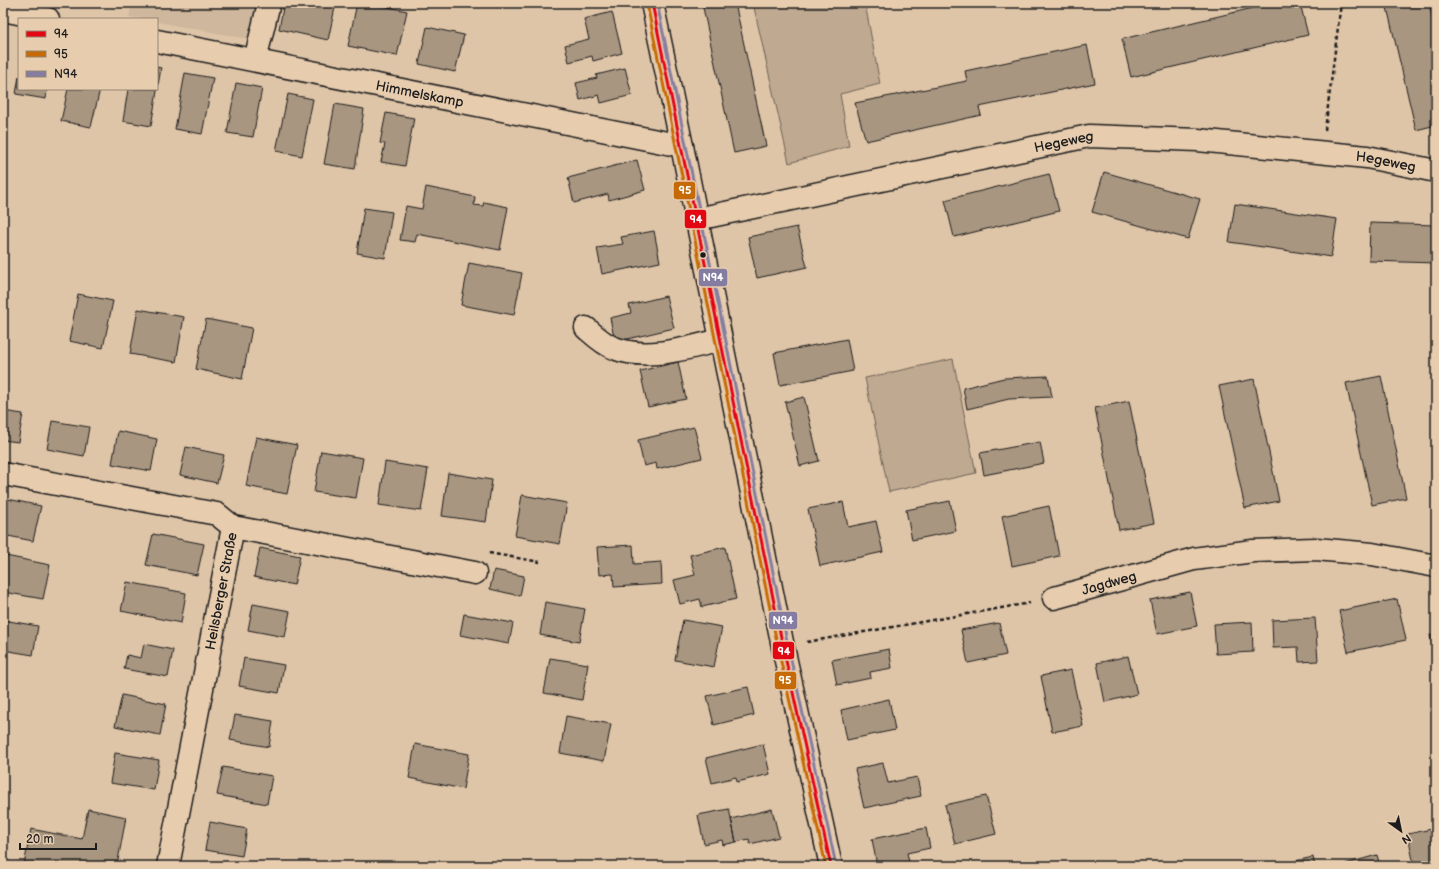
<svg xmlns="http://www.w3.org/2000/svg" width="1439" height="869" viewBox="0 0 1439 869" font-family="'Balsamiq Sans',sans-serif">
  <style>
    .built { fill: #ceb79c }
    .green { fill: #bfa991; stroke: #6e6256 }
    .building { fill: #a89681; stroke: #1c1c1c }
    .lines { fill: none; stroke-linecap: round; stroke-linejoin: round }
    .minor-casing { stroke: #1c1c1c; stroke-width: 25 }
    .major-casing { stroke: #1c1c1c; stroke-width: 25 }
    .path { stroke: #1c1c1c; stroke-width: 2.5; stroke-dasharray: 4 3; stroke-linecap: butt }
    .minor { stroke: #e7ccae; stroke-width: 22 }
    .major { stroke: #e7ccae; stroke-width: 22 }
    .bus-1-casing { stroke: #e7ccae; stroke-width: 6 }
    .bus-2-casing { stroke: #e7ccae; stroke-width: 6 }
    .bus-3-casing { stroke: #e7ccae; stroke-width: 6 }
    .bus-1 { stroke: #e30613; stroke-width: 3 }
    .bus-2 { stroke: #c56a06; stroke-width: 3 }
    .bus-3 { stroke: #847da1; stroke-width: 3 }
    .bus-dot { fill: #1c1c1c; stroke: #e7ccae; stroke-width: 1.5 }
    .labels { text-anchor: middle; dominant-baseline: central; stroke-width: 3; stroke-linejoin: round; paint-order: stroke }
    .street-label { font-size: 14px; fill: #1c1c1c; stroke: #e7ccae }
    .line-badge { stroke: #e7ccae; stroke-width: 1.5 }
    .badge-label { font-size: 11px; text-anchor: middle; font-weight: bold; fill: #fff }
  </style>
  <rect width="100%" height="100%" fill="#dfc5a8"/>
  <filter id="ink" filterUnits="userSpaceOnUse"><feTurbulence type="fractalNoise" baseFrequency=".025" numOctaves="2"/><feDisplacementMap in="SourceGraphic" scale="8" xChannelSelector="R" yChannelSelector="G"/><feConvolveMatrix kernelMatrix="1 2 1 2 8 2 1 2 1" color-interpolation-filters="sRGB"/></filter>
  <g filter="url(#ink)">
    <path class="built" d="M 132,3 L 262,3 L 254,40 L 157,22 L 157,19 L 143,19 L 129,17 Z"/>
    <path class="green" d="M 753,3 L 865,3 L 880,84 L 840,94 L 849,146 L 789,163 Z
      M 953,359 L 976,473 L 889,492 L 865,378 Z"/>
    <path class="building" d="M 284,3 L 336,3 L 328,40 L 279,29 Z
      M 357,3 L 369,3 L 407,11 L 397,56 L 348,46 Z
      M 702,3 L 735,3 L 766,146 L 734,153 Z
      M 1274,3 L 1300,3 L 1308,35 L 1131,77 L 1122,39 Z
      M 1386,3 L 1429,3 L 1436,34 L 1436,125 L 1416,130 Z
      M 612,12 L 622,53 L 593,61 L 592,56 L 569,62 L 565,45 L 589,39 L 584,19 Z
      M 427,27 L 464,35 L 455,72 L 419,64 Z
      M 1087,45 L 1095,83 L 979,107 L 981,115 L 866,141 L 855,103 L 967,81 L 965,71 Z
      M 157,67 L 161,68 L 151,126 L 123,121 L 128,89 L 157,89 Z
      M 625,68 L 632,95 L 601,103 L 599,95 L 580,100 L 576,83 L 597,78 L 596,75 Z
      M 185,73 L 213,78 L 202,134 L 175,129 Z
      M 19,76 L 19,89 L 47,89 L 46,99 L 16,94 Z
      M 236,83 L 262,88 L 253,137 L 227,133 Z
      M 68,89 L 100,89 L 91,127 L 61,121 Z
      M 288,94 L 313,99 L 302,156 L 276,151 Z
      M 335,104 L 364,109 L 355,169 L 324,164 Z
      M 386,113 L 414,118 L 405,166 L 381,162 L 385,144 L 380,143 Z
      M 637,160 L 645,190 L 609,200 L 608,194 L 574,203 L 568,178 Z
      M 1104,172 L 1200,199 L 1188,239 L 1092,212 Z
      M 1049,174 L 1059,211 L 954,237 L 945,200 Z
      M 426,187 L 475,197 L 474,205 L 483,206 L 484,202 L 508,207 L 500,250 L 417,234 L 415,242 L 400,240 L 406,206 L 422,209 Z
      M 1235,204 L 1337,219 L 1331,257 L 1229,242 Z
      M 364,208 L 392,212 L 385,258 L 357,253 Z
      M 1370,223 L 1436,225 L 1436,263 L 1369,261 Z
      M 797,227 L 807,267 L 757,278 L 748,237 Z
      M 654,231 L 660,262 L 602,274 L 597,248 L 623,244 L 621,237 Z
      M 469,263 L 522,273 L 514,315 L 461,305 Z
      M 78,294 L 113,301 L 103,348 L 69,341 Z
      M 666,296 L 674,328 L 615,342 L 610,318 L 631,313 L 629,305 Z
      M 138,309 L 184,317 L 176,362 L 130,354 Z
      M 206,319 L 252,328 L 242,379 L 196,369 Z
      M 847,339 L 853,371 L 780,385 L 774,353 Z
      M 678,362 L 686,399 L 648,407 L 640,371 Z
      M 1048,376 L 1052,397 L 1009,399 L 967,409 L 963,388 L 1004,378 Z
      M 1381,376 L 1406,498 L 1372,505 L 1346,383 Z
      M 1254,379 L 1279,501 L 1245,508 L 1219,386 Z
      M 804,397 L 819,461 L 800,466 L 785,402 Z
      M 1129,401 L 1154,523 L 1119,530 L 1095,408 Z
      M 3,411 L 23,414 L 18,442 L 3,440 Z
      M 52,421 L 89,427 L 84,456 L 47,449 Z
      M 694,427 L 702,458 L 657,469 L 656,463 L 644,466 L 638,440 Z
      M 118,431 L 157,439 L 151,471 L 112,464 Z
      M 256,437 L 297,445 L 287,494 L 246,486 Z
      M 1040,442 L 1044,463 L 984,475 L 980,453 Z
      M 186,447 L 224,455 L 217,483 L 180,475 Z
      M 321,451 L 363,458 L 356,498 L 314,492 Z
      M 385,462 L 428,469 L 421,511 L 379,505 Z
      M 448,473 L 492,480 L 486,522 L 442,516 Z
      M 522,495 L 567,503 L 560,544 L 515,536 Z
      M 3,498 L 41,506 L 33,541 L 3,535 Z
      M 950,501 L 956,531 L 912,540 L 906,510 Z
      M 843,502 L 848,527 L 876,521 L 883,552 L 820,566 L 808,509 Z
      M 1049,506 L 1059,556 L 1012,566 L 1002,516 Z
      M 153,534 L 204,544 L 197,575 L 146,565 Z
      M 633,545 L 634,564 L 661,562 L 662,584 L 614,587 L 613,574 L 599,575 L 597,547 Z
      M 725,547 L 736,599 L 702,607 L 700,599 L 680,604 L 674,580 L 695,575 L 690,555 Z
      M 260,548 L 300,556 L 294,585 L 254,577 Z
      M 6,556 L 50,565 L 43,599 L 3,592 L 3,570 Z
      M 494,570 L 524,576 L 520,596 L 490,589 Z
      M 127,582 L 186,593 L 181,623 L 121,611 Z
      M 1190,592 L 1197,626 L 1157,634 L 1150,600 Z
      M 1397,599 L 1406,640 L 1348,652 L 1339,611 Z
      M 545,602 L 585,609 L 579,642 L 540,635 Z
      M 253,604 L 290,611 L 285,637 L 248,630 Z
      M 464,614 L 513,623 L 509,644 L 460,635 Z
      M 1315,618 L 1318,661 L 1299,662 L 1298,647 L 1273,648 L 1272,620 Z
      M 3,620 L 38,626 L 33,655 L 3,650 Z
      M 683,620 L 722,627 L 714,667 L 675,660 Z
      M 1252,622 L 1253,652 L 1216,654 L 1214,624 Z
      M 999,623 L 1006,655 L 968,663 L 961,630 Z
      M 1436,634 L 1436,663 L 1430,635 Z
      M 144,644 L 173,650 L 168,677 L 124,669 L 127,655 L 141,658 Z
      M 889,649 L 892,668 L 870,672 L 871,678 L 837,685 L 832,660 Z
      M 1128,656 L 1137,694 L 1105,702 L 1097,663 Z
      M 244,658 L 284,665 L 279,693 L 239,686 Z
      M 550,658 L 588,664 L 582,700 L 544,693 Z
      M 1071,670 L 1083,726 L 1052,732 L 1041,676 Z
      M 748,687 L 754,715 L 714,725 L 707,696 Z
      M 122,695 L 166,704 L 160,735 L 115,726 Z
      M 889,699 L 895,730 L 847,740 L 841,710 Z
      M 235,715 L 273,721 L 269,747 L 230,740 Z
      M 566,716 L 611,724 L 604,761 L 560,753 Z
      M 415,744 L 469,754 L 463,789 L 409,778 Z
      M 763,744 L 770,774 L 737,782 L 736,777 L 712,783 L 706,758 Z
      M 115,753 L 159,760 L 154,790 L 110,783 Z
      M 883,763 L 888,783 L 917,777 L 921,796 L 864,808 L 855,769 Z
      M 223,767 L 272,776 L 267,804 L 217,795 Z
      M 986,796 L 996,834 L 955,844 L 945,805 Z
      M 88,809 L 126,817 L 117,866 L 24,865 L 31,829 L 82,839 Z
      M 729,809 L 736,842 L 723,845 L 722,840 L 704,844 L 698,815 Z
      M 772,809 L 779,837 L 750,844 L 749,839 L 736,842 L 731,819 Z
      M 210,822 L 247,829 L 242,856 L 205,850 Z
      M 926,828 L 930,848 L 907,853 L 910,866 L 877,866 L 872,839 Z
      M 1436,828 L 1436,866 L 1414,866 L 1408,834 Z
      M 1377,855 L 1380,866 L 1346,866 L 1345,864 Z
      M 1313,857 L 1315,866 L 1292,866 L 1291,862 Z"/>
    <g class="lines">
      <defs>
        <g id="minor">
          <path d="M 3,10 L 48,19"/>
          <path id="s1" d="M 157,41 L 682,146"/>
          <path d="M 255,60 L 269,3"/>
          <path id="s2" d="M 697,219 L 1089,136 L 1198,140 L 1367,157 L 1436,171"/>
          <path d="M 586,328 C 594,335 603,344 614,348 C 647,361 687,348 721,340"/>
          <path d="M 3,474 L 217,514 L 233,527 L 475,573"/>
          <path id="s3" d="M 1054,598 L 1194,559 L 1253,551 L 1316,549 L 1372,554 L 1436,566"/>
          <path id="s4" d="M 168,866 L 233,527"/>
        </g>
        <path id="major" d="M 652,3 L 682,146 L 783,647 L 831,866"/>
      </defs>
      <use href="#minor" class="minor-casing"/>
      <use href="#major" class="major-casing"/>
      <path class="path" d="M 1325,130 L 1341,3
        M 489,553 L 540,562
        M 807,642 L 1030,603"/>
      <use href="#minor" class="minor"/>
      <use href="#major" class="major"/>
      <defs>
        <path id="bus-1" d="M 652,3 L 783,647 L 831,866"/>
        <path id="bus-2" d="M 647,4 L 778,648 L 826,866"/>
        <path id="bus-3" d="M 657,3 L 788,646 L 836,865"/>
      </defs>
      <use href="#bus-1" class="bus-1-casing"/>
      <use href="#bus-2" class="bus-2-casing"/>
      <use href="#bus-3" class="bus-3-casing"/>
      <use href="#bus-1" class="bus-1"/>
      <use href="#bus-2" class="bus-2"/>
      <use href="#bus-3" class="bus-3"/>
    </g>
  </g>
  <circle class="bus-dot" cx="703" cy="255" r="3.5"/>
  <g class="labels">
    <g class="street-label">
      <text stroke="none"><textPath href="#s1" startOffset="268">Himmelskamp</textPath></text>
      <text stroke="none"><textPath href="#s2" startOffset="375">Hegeweg</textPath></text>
      <text stroke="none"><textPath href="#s2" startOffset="699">Hegeweg</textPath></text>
      <text stroke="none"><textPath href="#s3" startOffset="57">Jagdweg</textPath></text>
      <text stroke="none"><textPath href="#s4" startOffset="280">Heilsberger Straße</textPath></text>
    </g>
  </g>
  <g class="line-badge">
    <rect x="673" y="181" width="23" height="19" rx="4" fill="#c56a06"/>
    <rect x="684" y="209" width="23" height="20" rx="4" fill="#e30613"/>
    <rect x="698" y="268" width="30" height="19" rx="4" fill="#847da1"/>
    <rect x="768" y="611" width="30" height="19" rx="4" fill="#847da1"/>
    <rect x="772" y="641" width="23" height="19" rx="4" fill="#e30613"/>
    <rect x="774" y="671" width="23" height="19" rx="4" fill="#c56a06"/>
  </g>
  <g class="badge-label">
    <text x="685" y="194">95</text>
    <text x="696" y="223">94</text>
    <text x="713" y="281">N94</text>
    <text x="783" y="624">N94</text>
    <text x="784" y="655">94</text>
    <text x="785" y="684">95</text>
  </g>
  <rect width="1439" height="869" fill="none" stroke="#e7ccae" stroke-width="16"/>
  <rect x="8" y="8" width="1423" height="853" fill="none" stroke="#1c1c1c" stroke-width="1.5" filter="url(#ink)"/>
  <rect x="18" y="18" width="140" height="72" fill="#e7ccae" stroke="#968674"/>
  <rect x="26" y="31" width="20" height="6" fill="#e30613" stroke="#968674"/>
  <text x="54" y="38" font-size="12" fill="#1c1c1c">94</text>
  <rect x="26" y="51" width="20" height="6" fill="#c56a06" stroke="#968674"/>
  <text x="54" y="58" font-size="12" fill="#1c1c1c">95</text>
  <rect x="26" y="71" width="20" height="6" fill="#847da1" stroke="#968674"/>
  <text x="54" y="78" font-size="12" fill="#1c1c1c">N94</text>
  <g transform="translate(1401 831) rotate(147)" stroke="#e7ccae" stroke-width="3" paint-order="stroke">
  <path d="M0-3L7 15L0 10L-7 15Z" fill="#1c1c1c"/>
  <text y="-6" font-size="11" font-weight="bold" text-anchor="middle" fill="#1c1c1c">N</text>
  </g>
  <path d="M20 843v6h76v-6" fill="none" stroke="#1c1c1c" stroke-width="2"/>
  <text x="26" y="843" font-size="12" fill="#1c1c1c" stroke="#e7ccae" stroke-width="3" paint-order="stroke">20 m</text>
</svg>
